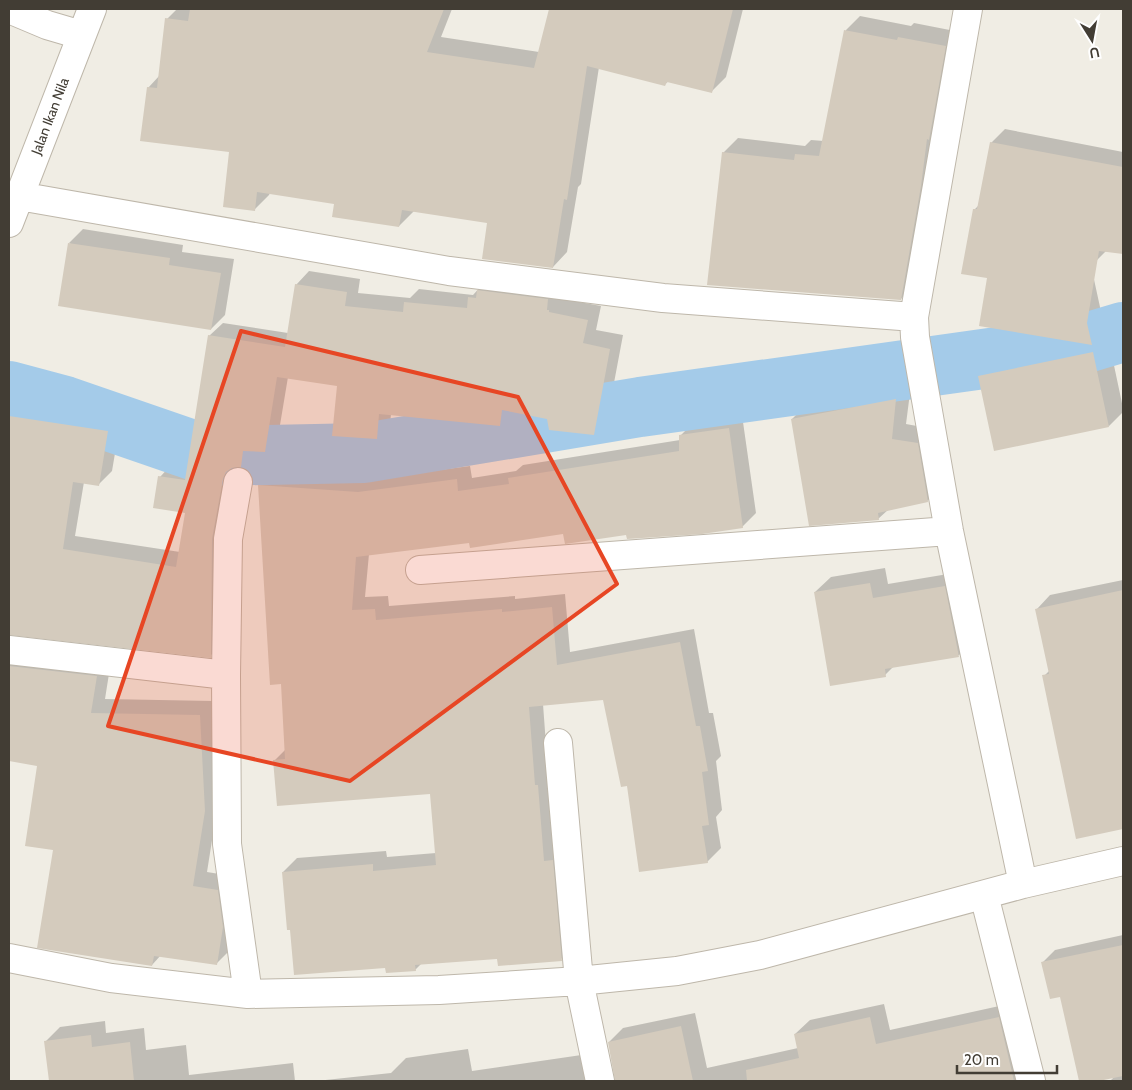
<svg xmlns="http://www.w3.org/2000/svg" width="1132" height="1090" viewBox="0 0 1132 1090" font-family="Cabin,sans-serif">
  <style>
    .shadow { fill: #0003; fill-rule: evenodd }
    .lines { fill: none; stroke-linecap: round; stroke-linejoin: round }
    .river { stroke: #a4cbe9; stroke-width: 60 }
    .building { fill: #d4cbbd }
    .minor-casing { stroke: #beb7aa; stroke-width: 30 }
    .minor { stroke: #fff; stroke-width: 28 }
    .marked { fill: #e74624; fill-opacity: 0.2; stroke: #e74624; stroke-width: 4; stroke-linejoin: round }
    .labels { text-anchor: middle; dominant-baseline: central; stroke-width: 4.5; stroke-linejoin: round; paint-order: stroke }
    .street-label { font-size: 14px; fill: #423d34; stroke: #fff }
  </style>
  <rect width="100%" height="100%" fill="#f0ede4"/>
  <path class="shadow" d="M 177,9 L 452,9 L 441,37 L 539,52 L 550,9 L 743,9 L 726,77 L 711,92 L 669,81 L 665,84 L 599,67 L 581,184 L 578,187 L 567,252 L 553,267 L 489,222 L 414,211 L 399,226 L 336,203 L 270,193 L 269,195 L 254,210 L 230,151 L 148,88 L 160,75 L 167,19 Z
    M 860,16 L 911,26 L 914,23 L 960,32 L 915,284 L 901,299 L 723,153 L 738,138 L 805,146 L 811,140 L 824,141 L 846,30 Z
    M 1005,129 L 1123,152 L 1123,253 L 1106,251 L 1097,260 L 1090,261 L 1105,330 L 1095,340 L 1108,337 L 1123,408 L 1123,412 L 1109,426 L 980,376 L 995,361 L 1084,342 L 988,277 L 975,209 L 980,204 L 991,143 Z
    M 83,229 L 183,245 L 182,252 L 234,259 L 225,315 L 211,329 L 69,243 Z
    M 309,271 L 360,279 L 358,293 L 410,298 L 419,289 L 473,295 L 483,284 L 601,306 L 596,330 L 623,335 L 607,420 L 593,433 L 548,418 L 514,411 L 500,425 L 391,414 L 390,425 L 377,438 L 338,385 L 288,377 L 278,437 L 265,451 L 254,450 L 240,466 L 235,466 L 225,524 L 224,643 L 210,656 L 9,634 L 9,401 L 121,418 L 112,471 L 99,484 L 84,482 L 75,536 L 180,552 L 186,512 L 160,477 L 173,463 L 189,466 L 209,336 L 223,323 L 288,333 L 296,285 ZM 243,444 L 246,445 L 244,457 L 241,460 Z
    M 911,385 L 906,424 L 933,429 L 943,486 L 927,501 L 889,509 L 878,519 L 792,419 L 807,404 Z
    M 742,415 L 756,513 L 742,527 L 627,534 L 564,533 L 470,542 L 369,554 L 365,597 L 388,596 L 389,606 L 515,596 L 515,599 L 565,594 L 570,652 L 694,629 L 709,713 L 713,713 L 721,756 L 716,761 L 722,810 L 716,817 L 721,848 L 707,862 L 628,785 L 604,698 L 543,704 L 548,772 L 575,946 L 561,959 L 498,957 L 421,964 L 415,970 L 386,967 L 283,872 L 297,858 L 386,851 L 387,857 L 436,853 L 431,792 L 275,760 L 286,749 L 283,683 L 259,485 L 273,471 L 372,479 L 470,466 L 472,478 L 516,471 L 523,465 L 680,440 L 680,436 L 694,422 Z
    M 885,568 L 888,584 L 960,572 L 974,640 L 959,655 L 894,666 L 885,675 L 815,592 L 831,577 Z
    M 1123,580 L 1123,827 L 1077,837 L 1044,676 L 1050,670 L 1037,609 L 1050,595 Z
    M 9,649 L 111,661 L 105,699 L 214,701 L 219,796 L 207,872 L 232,876 L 231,949 L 216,964 L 161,955 L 152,965 L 55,849 L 39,765 L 9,760 Z
    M 1123,935 L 1123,1031 L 1072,1043 L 1061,995 L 1043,962 L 1055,950 Z
    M 1013,1003 L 1031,1081 L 616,1081 L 609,1042 L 623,1028 L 695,1013 L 707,1068 L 798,1048 L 795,1034 L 810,1020 L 884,1004 L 890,1030 Z
    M 105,1021 L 106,1033 L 144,1028 L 146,1050 L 186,1045 L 189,1075 L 293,1063 L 295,1081 L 50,1081 L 46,1041 L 60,1027 Z
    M 468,1049 L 472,1071 L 595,1053 L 609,1081 L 316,1081 L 391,1073 L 406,1058 Z
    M 1119,1072 L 1123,1072 L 1123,1081 L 1110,1081 Z"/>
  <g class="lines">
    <path class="river" d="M 9,391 L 65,406 L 210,456 L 364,453 L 640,407 L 1076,346 L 1123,332"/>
  </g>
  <path class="building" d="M 190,9 L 444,9 L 427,52 L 534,68 L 549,9 L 733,9 L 712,93 L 667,82 L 665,86 L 587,66 L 567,200 L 564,199 L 553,268 L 482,259 L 487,223 L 402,210 L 399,227 L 332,217 L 334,204 L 257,192 L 255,211 L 223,207 L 229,152 L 140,141 L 147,87 L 157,88 L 165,18 L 188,21 Z
    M 844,30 L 897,40 L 898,37 L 946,46 L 929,140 L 927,139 L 921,186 L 901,300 L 707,285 L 722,152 L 794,160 L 795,154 L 819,156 Z
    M 990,142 L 1123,167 L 1123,254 L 1099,251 L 1087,323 L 1092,345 L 979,326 L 987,278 L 961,274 L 973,209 L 977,209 Z
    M 68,243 L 170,258 L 169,265 L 221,273 L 211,330 L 58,306 Z
    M 295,284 L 347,292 L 345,306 L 403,312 L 404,302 L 467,308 L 468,297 L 476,298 L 477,290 L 548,299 L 547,310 L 549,310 L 549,312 L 588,320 L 583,343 L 610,349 L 594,435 L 549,430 L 547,419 L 502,410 L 500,426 L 379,414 L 377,439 L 332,436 L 337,386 L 277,377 L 265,452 L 243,451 L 241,467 L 232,468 L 226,472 L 223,479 L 212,539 L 211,658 L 9,635 L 9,416 L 108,431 L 99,486 L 73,482 L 63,549 L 176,567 L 185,513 L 153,508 L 158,476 L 185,480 L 208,335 L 285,347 Z
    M 1093,352 L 1109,427 L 994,451 L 978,376 Z
    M 896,399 L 892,439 L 918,443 L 928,502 L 878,513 L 879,520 L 809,526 L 791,419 Z
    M 729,428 L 743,528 L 702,534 L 627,539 L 626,535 L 565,544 L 563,534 L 470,548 L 469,543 L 356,557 L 352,610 L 375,609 L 376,620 L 502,609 L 502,612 L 552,607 L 557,665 L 680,642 L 696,726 L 700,726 L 708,771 L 702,772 L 709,825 L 702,826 L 708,863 L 639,872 L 627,786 L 621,787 L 603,700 L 529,707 L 535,785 L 538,785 L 544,861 L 553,860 L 562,961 L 498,966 L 497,959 L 415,965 L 416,971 L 386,973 L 385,968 L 294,975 L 290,930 L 287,930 L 282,872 L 373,864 L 373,871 L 436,865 L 430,794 L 277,806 L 273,760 L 285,759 L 281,684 L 270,685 L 258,485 L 358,492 L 457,479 L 458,491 L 509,484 L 508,478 L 679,451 L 679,435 Z
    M 870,583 L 873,598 L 945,586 L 959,657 L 885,669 L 886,677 L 830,686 L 814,592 Z
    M 1123,590 L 1123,829 L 1076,839 L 1042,675 L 1049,674 L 1035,609 Z
    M 9,666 L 97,676 L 91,713 L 200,715 L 205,811 L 193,886 L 218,890 L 223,927 L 217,965 L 154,956 L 152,966 L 37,948 L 53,850 L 25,846 L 37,766 L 9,761 Z
    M 1123,945 L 1123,1076 L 1099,1081 L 1079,1081 L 1060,997 L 1050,999 L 1041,962 Z
    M 870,1017 L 876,1044 L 999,1017 L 1014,1081 L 747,1081 L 746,1070 L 799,1058 L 794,1034 Z
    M 681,1026 L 693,1081 L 615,1081 L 608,1042 Z
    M 91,1035 L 92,1047 L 130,1042 L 134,1081 L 49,1081 L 44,1041 Z"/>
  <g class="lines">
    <defs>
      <path id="minor" d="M 9,9 L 47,25 L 81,35
        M 968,9 L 914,317 L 915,337 L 949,531 L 1023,884
        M 19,196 L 449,271 L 663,298 L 914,317
        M 9,223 L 92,9
        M 238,482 L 228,539 L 226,675 L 227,844 L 248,994
        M 420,570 L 949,531
        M 9,650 L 226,675
        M 558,743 L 579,981 L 600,1081
        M 984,895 L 1031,1081
        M 9,958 L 111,978 L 248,994 L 439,990 L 579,981 L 677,971 L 760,955 L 1023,884 L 1123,861"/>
    </defs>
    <use href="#minor" class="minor-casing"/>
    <use href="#minor" class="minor"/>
  </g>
  <path class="marked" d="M 241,331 L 518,397 L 617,584 L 350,781 L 108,726 Z"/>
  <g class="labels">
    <g class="street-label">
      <text transform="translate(50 116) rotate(-69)">Jalan Ikan Nila</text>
    </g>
  </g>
  <rect width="1132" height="1090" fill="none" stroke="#423d34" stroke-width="20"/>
  <g transform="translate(1092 40) rotate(169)" stroke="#ffffff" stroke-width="4" paint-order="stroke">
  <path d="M0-4L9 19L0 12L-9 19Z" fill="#423d34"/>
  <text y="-8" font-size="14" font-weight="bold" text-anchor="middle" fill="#423d34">U</text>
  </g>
  <path d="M957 1065v8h100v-8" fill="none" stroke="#423d34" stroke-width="2.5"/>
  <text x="964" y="1065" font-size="15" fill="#423d34" stroke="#ffffff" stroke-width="4" paint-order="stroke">20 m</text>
</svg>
